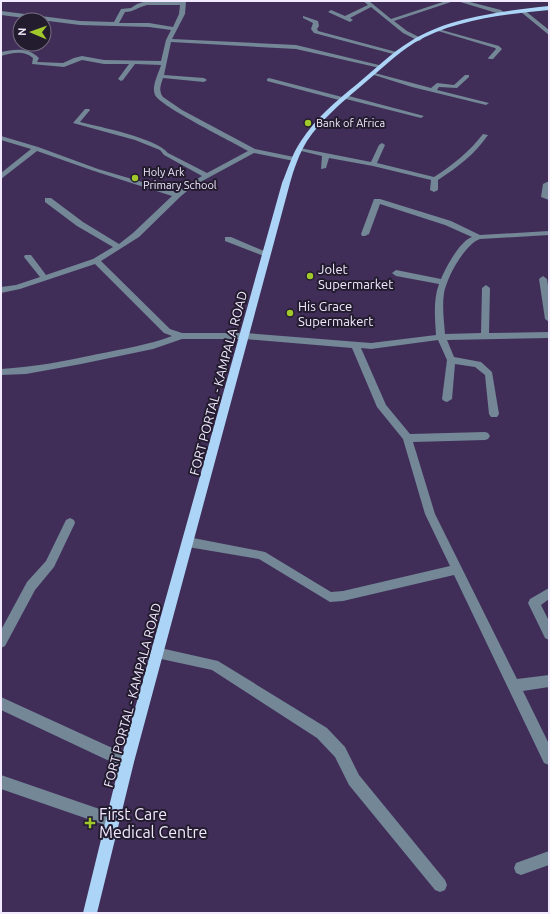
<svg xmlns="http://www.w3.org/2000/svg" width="550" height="914" viewBox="0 0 550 914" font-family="Ubuntu,sans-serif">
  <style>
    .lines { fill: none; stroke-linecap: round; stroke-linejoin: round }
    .minor { fill: #738797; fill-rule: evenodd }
    .major { fill: #abd4f6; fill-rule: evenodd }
    .poi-dot { fill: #a1c92b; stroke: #231b2e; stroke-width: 1.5 }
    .labels { text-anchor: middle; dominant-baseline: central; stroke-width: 4; stroke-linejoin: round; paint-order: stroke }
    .far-poi-label { font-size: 11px; fill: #f2eaff; stroke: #231b2e; text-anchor: start }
    .poi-label { font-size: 13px; fill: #f2eaff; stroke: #231b2e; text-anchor: start }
    .street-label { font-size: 13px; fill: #f2eaff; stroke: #231b2e }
    .near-poi-label { font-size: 16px; fill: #f2eaff; stroke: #231b2e; text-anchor: start }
  </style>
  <rect width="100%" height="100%" fill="#412e58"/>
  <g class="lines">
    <path class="minor" d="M 147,1 L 186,1 L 185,14 L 172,39 L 296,45 L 383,66 L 380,68 L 296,49 L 171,42 L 164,75 L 204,78 L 207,80 L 204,82 L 163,78 C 161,85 158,90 163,97 L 182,110 L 255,149 L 294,157 L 297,159 L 294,161 L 254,153 L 193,186 L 180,197 L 139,237 L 101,261 L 170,329 L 182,333 L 245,333 L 371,343 L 436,335 C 435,318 433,300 439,284 L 396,276 L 392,273 L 396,270 L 441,279 C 446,267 460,241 472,237 L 445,225 L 380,204 L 369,234 L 365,236 L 362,236 L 361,234 L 374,199 L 380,199 L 451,221 L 480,235 L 549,231 L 549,235 L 480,239 C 465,244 447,277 444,293 C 442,306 444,321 445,334 L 481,333 L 482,288 L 486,285 L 490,288 L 489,333 L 549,332 L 549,338 L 447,340 L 454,357 L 481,362 L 492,372 L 499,414 L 497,417 L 491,417 L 489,414 L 485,375 L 475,367 L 455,364 L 452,399 L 447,402 L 444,401 L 442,399 L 447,360 L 438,340 L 371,349 L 361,348 L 386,405 L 410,434 L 485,432 L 488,433 L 490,436 L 488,439 L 485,440 L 413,442 L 435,514 L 517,679 L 549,675 L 549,687 L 523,691 L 549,744 L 549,765 L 544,763 L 454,575 L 343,601 L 330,602 L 259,559 L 188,547 L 184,545 L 183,542 L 184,539 L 188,537 L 265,552 L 331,592 L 343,591 L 450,566 L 425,514 L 403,439 L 377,407 L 352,348 L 245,339 L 182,339 L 153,349 L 81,364 L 26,374 L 1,375 L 1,369 C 34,367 66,361 98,354 C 123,349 148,345 172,336 L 164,333 L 95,264 L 20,289 L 1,293 L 1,287 L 16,285 L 40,277 L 24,257 L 25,255 L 31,255 L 46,275 L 93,259 L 113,247 L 77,226 L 45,202 L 45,198 L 51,198 L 83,222 L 119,244 L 133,233 L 172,196 L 94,171 L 37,151 L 1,179 L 1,173 L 31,149 L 1,140 L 1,136 L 38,147 L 98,169 L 176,192 L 202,176 L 164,155 L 160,150 L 135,140 L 73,123 L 85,109 L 89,109 L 90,110 L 80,122 C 100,127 156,138 168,153 L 207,173 L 248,151 C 233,142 161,107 155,95 C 151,86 159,73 161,65 L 135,64 L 123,80 L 121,81 L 118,79 L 129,64 L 104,64 L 82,60 L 64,67 L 32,64 L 33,58 C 24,50 12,53 1,56 L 1,52 C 14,49 29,47 39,58 L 37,62 L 63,63 L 74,58 L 82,56 L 104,60 L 161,61 L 166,40 L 171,30 L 149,27 L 80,25 L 1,15 L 1,11 L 80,21 L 114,22 L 121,9 L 131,8 L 137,4 ZM 147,5 L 180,5 L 179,14 L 173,27 L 149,23 L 119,23 L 125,12 C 134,12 138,7 147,5 Z
      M 363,1 L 369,1 L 391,19 L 446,1 L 454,1 L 394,21 L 407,31 L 421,38 L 422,39 L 419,41 L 403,33 L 371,7 L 350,18 L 353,20 L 350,22 L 328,12 L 331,10 L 345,16 L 368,5 Z
      M 457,1 L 466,1 L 501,10 L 505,13 L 500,14 Z
      M 523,9 L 549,30 L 549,35 L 521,12 L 520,11 Z
      M 303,16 L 318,21 L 319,26 L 317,29 L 318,31 L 400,53 L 397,55 L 314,33 L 311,29 L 313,23 L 303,18 Z
      M 438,29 L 499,46 L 502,49 L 493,59 L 489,59 L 488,58 L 496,49 L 495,48 L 438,31 Z
      M 371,72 L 431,88 L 437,83 L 454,85 L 465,75 L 469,75 L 469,77 L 457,88 L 439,87 L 437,90 L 489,103 L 486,105 L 412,87 L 371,74 Z
      M 269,78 L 342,97 L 345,95 L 424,116 L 421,118 L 346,99 L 343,101 L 267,81 L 267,79 Z
      M 483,134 L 488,135 C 475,154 458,167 438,180 L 438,190 L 434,192 L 430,190 L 431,180 L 373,166 L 329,158 L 326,168 L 321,169 L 322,156 L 297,150 L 300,148 L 371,162 L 379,145 L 382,143 L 385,145 L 377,163 L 434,177 C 453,165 469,152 483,134 Z
      M 547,182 L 549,182 L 549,200 L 541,197 L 543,184 Z
      M 225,237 L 231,237 L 271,254 L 267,256 L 264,256 L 225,241 Z
      M 543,276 L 547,279 L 549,292 L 549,322 L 545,319 L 539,279 Z
      M 70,518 L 74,520 L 75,523 L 54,567 L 35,590 L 5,646 L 1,648 L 1,630 L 27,582 L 46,561 L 66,520 Z
      M 549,588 L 549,599 L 541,605 L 549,621 L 549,640 L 545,638 L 528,603 L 530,599 Z
      M 156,647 L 218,661 L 327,728 L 345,747 L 359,775 L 445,880 L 447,885 L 445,890 L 440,892 L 435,890 L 349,785 L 335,757 L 317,738 L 212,670 L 152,657 L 150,653 L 152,649 Z
      M 1,697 L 132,757 L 134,762 L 132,767 L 127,769 L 122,767 L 1,710 Z
      M 1,775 L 111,813 L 116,815 L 118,820 L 116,825 L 111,827 L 1,789 Z
      M 549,851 L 549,865 L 521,875 L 516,873 L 514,868 L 516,863 Z"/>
    <path class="major" d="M 549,6 L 549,10 C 506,14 452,20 414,43 C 395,55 378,72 360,87 C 341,103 321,120 307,141 C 299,154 294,169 290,183 L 134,762 L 97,913 L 83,913 L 120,762 L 282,183 C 288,169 292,154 301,141 C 315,119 336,101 356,85 C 374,70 391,53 411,41 C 449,17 505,11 549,6 Z"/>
  </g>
  <g class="poi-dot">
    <circle cx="308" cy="123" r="4"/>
    <circle cx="135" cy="178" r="4"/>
    <circle cx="310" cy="276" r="4"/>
    <circle cx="290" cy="313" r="4"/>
    <path d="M88 817h4v4h4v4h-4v4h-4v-4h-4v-4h4z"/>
  </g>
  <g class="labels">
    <g class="far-poi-label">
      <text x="316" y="123">Bank of Africa</text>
      <text x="143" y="172">Holy Ark<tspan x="143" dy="13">Primary School</tspan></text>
    </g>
    <g class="poi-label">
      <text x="318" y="269">Jolet<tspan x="318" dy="15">Supermarket</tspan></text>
      <text x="298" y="306">His Grace<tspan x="298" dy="15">Supermakert</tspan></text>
    </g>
    <g class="street-label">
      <text transform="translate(218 383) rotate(-75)">FORT PORTAL - KAMPALA ROAD</text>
      <text transform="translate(132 695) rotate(-75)">FORT PORTAL - KAMPALA ROAD</text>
    </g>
    <g class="near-poi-label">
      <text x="99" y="814">First Care<tspan x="99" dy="18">Medical Centre</tspan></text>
    </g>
  </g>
  <rect width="550" height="914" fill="none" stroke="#f2eaff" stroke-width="4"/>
  <g transform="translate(32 32) rotate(272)"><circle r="19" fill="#231b2e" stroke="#766e82"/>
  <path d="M0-3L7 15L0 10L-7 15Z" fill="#a1c92b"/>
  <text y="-6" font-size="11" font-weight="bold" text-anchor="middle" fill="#f2eaff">N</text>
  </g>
</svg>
